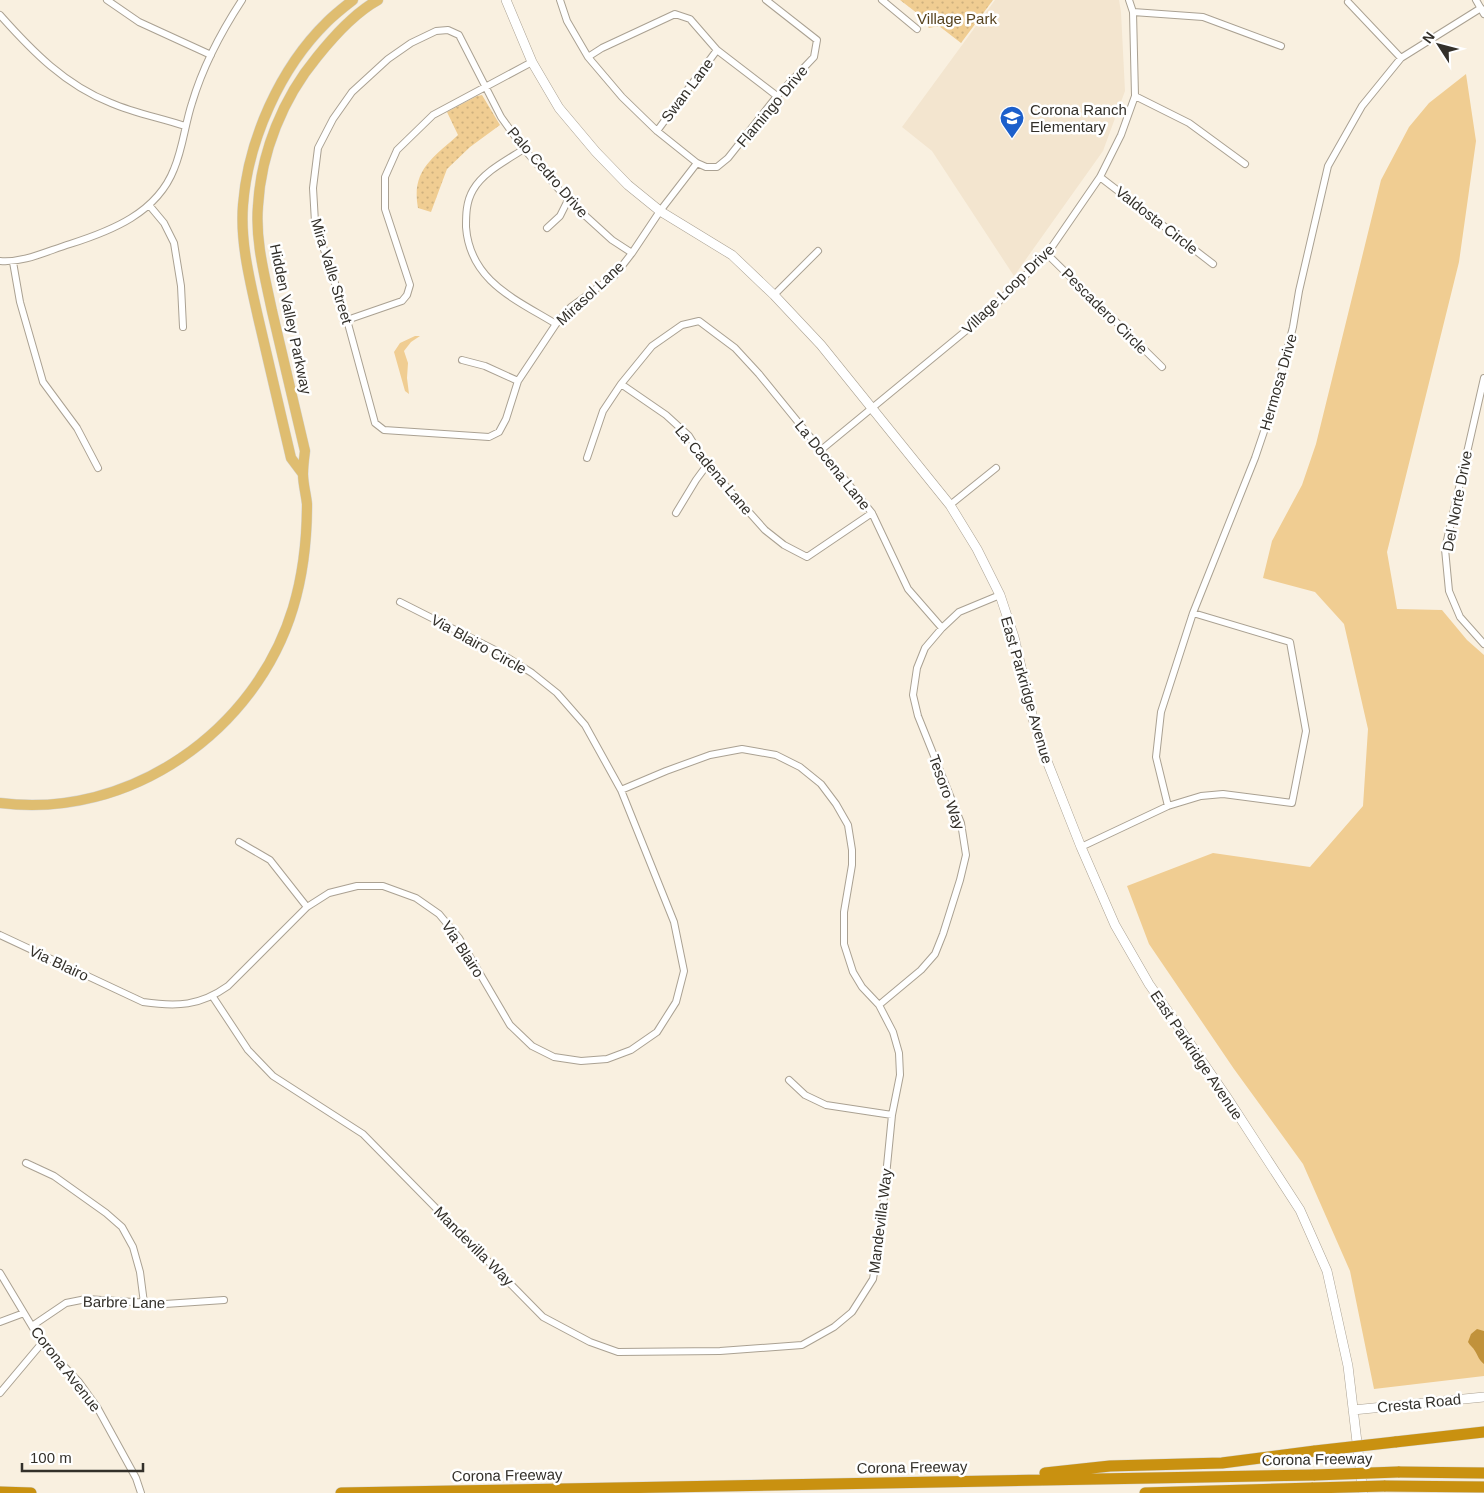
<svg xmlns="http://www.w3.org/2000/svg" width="1484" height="1493" viewBox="0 0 1484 1493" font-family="Helvetica,sans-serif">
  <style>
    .built { fill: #f3e5cf }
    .grass { fill: #f0cd92 }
    .park { fill: url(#park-dots) }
    .water { fill: #c1923b }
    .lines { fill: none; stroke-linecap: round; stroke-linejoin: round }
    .street-casing { stroke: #aaa192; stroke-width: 8 }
    .secondary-casing { stroke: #aaa192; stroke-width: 10 }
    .primary-casing { stroke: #d6d6d4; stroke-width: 11 }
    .highway-casing { stroke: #d6d6d4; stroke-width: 12 }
    .street { stroke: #fff; stroke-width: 6 }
    .secondary { stroke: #fff; stroke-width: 9 }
    .primary { stroke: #dfbd70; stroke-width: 10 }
    .highway { stroke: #c99110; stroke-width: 11 }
    .highway-bridge-casing { stroke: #d6d6d4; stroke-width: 12; stroke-linecap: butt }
    .highway-bridge { stroke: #c99110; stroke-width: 11 }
    .labels { text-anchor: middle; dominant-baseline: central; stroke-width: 5; stroke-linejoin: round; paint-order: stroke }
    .park-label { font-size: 15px; fill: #57431f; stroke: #fff }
    .street-label { font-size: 15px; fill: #33302a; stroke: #fff }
    .poi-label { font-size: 15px; fill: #33302a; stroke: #fff; text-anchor: start }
  </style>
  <defs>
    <pattern id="park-dots" width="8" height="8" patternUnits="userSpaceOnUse" patternTransform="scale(1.25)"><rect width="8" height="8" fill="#f0cd92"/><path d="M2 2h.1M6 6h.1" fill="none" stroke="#ceb07e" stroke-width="1.8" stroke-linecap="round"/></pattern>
  </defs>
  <rect width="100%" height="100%" fill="#f9f0e0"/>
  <path class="built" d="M 995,0 L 1119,0 L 1121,12 L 1125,91 L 1103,151 L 1014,276 L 932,151 L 902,127 Z"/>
  <path class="grass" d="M 1466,74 L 1476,141 L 1459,262 L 1387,552 L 1397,609 L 1442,610 L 1467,640 L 1484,655 L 1484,1376 L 1374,1389 L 1350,1271 L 1303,1164 L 1234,1069 L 1149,944 L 1127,886 L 1213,853 L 1310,867 L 1363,806 L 1368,729 L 1344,624 L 1315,592 L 1263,578 L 1272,541 L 1302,485 L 1316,444 L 1381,180 L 1409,127 L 1429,103 Z
    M 415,336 L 420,336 L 411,342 L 404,351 L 408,363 L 407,378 L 409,394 L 405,391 L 394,352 L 400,343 Z"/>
  <path class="park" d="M 900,0 L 993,0 L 961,43 L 939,26 L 929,28 L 922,17 Z
    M 482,95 L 500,125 L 470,147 L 447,169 L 431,212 L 418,208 C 411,170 433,158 458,135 L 447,112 L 477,96 Z"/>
  <path class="water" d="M 1477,1329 L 1484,1331 L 1484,1364 C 1479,1360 1478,1356 1475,1351 C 1473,1347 1470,1346 1468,1342 L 1471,1334 Z"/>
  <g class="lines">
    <defs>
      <path id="street" d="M 107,0 L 139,22 L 211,55
        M 560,0 L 567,21 L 588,57 L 622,97 L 657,131 L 697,163 L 706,167 L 717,167 L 728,158 L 777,96 L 814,57 L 817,40 L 766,0
        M 882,0 L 917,29
        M 1476,0 L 1484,14
        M 1348,2 L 1401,58
        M 1133,12 L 1203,17 L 1281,46
        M 0,15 C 32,51 65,85 111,103 C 134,113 161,118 185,126
        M 588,57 L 602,48 L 675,14 L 690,19 L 717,50 L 777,96
        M 1135,96 L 1189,123 L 1245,164
        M 657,131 L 717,50
        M 524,149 C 507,160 483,172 473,190 C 466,202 466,215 466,227 C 470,281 515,299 556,324
        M 1100,177 L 1213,264
        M 149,205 L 164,223 L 174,243 L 181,286 L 183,327
        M 547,228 L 560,216 L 568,200
        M 632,253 L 612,240 L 568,200 L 524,149 L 501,117 L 459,35 L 448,30 L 436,31 L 411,43 L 388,59 L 352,92 L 333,119 L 318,148 L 313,188 L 315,222 L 347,320 L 375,423 L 384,430 L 489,437 L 499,432 L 506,419 L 518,381 L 556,324 L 571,307 L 615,275 L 632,253 L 660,211 L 697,163
        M 1047,254 L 1162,367
        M 0,261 C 24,263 47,251 70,244 C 111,231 157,213 174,169 C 183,148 185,124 192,103 C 203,66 221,32 242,0
        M 13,262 L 20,302 L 43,382 L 77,428 L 98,468
        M 774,295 L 818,251
        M 347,320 L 402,301 L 407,295 L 410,285 L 385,209 L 385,177 L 397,150 L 433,115 L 532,62
        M 462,360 L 485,366 L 518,381
        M 1484,378 L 1445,549 L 1449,591 L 1460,617 L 1484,644
        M 621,384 L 666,415 L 689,436 L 707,465 L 765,530 L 784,545 L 807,557 L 872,513
        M 821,450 L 985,315 L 1047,254 L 1100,177 L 1121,135 L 1135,96 L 1133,12 L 1129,0
        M 587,458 L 603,411 L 621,384 L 652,346 L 682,325 L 699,321 L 735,348 L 759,374 L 872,513 L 908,589 L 942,628
        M 950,505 L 996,468
        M 676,513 L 696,480 L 707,465
        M 1168,806 L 1156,757 L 1161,712 L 1193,613 L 1255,458 L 1274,402 L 1293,327 L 1299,291 L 1328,166 L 1362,106 L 1401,58 L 1481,8
        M 239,842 L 270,860 L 307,907
        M 1081,847 L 1168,806 L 1201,796 L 1223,794 L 1292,803 L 1306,731 L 1290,642 L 1193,613
        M 0,935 L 143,1002 C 177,1007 200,1006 228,986 L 307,907 L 329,893 L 357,886 L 383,886 L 416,898 L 439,914 L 459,938 L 510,1025 L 532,1046 L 554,1057 L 581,1061 L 607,1059 L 631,1050 L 657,1032 L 676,1002 L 684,971 L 674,922 L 621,790 L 585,725 L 557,693 L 532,673 L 497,651 L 400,602
        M 213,997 L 248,1050 L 273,1076 L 363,1134 L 543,1317 L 590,1342 L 618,1352 L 720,1351 L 802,1345 L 834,1327 L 852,1312 L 873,1279 L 880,1237 L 892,1115 L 900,1075 L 899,1053 L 893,1032 L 879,1005 L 862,987 L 853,972 L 844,944 L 844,912 L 852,865 L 852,850 L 848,825 L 836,804 L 821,784 L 800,767 L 776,755 L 742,749 L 710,755 L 666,771 L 621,790
        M 879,1005 L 921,970 L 935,954 L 943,934 L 960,880 L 966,855 L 961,823 L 918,716 L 913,695 L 917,668 L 925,648 L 942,628 L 959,612 L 1000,595
        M 789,1080 L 805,1095 L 826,1105 L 892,1115
        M 26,1163 L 54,1176 L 106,1213 L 122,1227 L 133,1247 L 140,1272 L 144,1303
        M 0,1273 L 42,1343 L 79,1382 L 97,1407 L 136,1478 L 141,1493
        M 0,1322 L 24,1313
        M 32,1326 L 66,1303 L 86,1299 L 165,1304 L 224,1300
        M 0,1393 L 42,1343"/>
      <path id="secondary" d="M 506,0 L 532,62 L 559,108 L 596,152 L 628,185 L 660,211 L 732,255 L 774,295 L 821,345 L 950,505 L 977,549 L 1000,595 L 1014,637 L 1033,719 L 1045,756 L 1081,847 L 1115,925 L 1149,984 L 1226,1096 L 1300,1210 L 1327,1271 L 1348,1366 L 1363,1493
        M 1353,1410 L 1484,1397"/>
      <path id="primary" d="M 303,474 L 291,458 C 280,411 269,364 258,317 C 250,281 240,242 243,205 C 248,140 280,68 327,22 C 335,14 344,7 353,0
        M 0,803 C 129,820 256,731 293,608 C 303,575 307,539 307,504 C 306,494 303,484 303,474 C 303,466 304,459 305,451 C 294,404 283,358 272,311 C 265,277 255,241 258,206 C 261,152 283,98 317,57 C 333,37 356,12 378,0"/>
      <path id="highway" d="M 1395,1442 L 1484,1432
        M 1398,1472 L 1484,1473
        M 1045,1473 L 1110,1466 L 1222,1463 L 1315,1451
        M 1384,1486 L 1484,1487
        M 0,1492 L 31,1493
        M 341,1493 L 1315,1475
        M 1145,1493 L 1313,1488"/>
    </defs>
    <use href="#street" class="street-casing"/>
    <use href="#secondary" class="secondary-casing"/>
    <use href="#primary" class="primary-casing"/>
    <use href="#highway" class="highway-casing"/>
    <use href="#street" class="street"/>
    <use href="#secondary" class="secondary"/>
    <use href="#primary" class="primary"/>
    <use href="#highway" class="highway"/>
    <defs>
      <path id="highway-bridge" d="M 1315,1451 L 1395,1442
        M 1315,1475 L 1398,1472
        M 1313,1488 L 1384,1486"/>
    </defs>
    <use href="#highway-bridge" class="highway-bridge-casing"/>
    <use href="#highway-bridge" class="highway-bridge"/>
  </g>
  <defs>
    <symbol id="school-pin" viewBox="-11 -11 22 30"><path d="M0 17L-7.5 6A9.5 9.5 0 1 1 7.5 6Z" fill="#1c5fcb" stroke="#fff"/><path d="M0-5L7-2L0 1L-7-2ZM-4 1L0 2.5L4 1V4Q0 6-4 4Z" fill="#fff"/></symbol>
  </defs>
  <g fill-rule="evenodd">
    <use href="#school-pin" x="998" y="104" width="28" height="38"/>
  </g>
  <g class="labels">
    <g class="park-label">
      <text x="957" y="18">Village Park</text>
    </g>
    <g class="street-label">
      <text transform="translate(687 90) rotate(-53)">Swan Lane</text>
      <text transform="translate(772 106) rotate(-50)">Flamingo Drive</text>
      <text transform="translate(548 172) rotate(49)">Palo Cedro Drive</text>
      <text transform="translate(1157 220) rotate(38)">Valdosta Circle</text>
      <text transform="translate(332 271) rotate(73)">Mira Valle Street</text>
      <text transform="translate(1008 289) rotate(-44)">Village Loop Drive</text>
      <text transform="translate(590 293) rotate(-43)">Mirasol Lane</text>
      <text transform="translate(1105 311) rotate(45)">Pescadero Circle</text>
      <text transform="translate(291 319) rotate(78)">Hidden Valley Parkway</text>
      <text transform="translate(1278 382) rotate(-74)">Hermosa Drive</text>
      <text transform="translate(833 465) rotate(51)">La Docena Lane</text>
      <text transform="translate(714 470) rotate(50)">La Cadena Lane</text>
      <text transform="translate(1457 501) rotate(-79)">Del Norte Drive</text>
      <text transform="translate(479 644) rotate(29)">Via Blairo Circle</text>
      <text transform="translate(1027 690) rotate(74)">East Parkridge Avenue</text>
      <text transform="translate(947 792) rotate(70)">Tesoro Way</text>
      <text transform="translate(463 949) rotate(57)">Via Blairo</text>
      <text transform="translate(59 963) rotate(25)">Via Blairo</text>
      <text transform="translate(1197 1055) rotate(56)">East Parkridge Avenue</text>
      <text transform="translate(880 1221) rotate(-83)">Mandevilla Way</text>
      <text transform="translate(474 1246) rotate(45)">Mandevilla Way</text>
      <text transform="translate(124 1302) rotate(1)">Barbre Lane</text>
      <text transform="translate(66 1369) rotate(52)">Corona Avenue</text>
      <text transform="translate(1419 1403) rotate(-6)">Cresta Road</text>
      <text transform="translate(1317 1459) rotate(-1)">Corona Freeway</text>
      <text transform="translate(912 1467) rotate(-1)">Corona Freeway</text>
      <text transform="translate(507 1475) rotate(-1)">Corona Freeway</text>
    </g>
    <g class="poi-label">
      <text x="1030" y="109">Corona Ranch<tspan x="1030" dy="17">Elementary</tspan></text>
    </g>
  </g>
  <g transform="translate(1439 45) rotate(306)" stroke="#ffffff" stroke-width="4" paint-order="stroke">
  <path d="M0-4L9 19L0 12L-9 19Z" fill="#33302a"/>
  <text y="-8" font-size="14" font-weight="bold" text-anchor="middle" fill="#33302a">N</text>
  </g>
  <path d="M22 1463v8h121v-8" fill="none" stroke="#33302a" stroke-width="2.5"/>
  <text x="30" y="1463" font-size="15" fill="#33302a" stroke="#ffffff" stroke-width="4" paint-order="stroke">100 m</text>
</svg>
